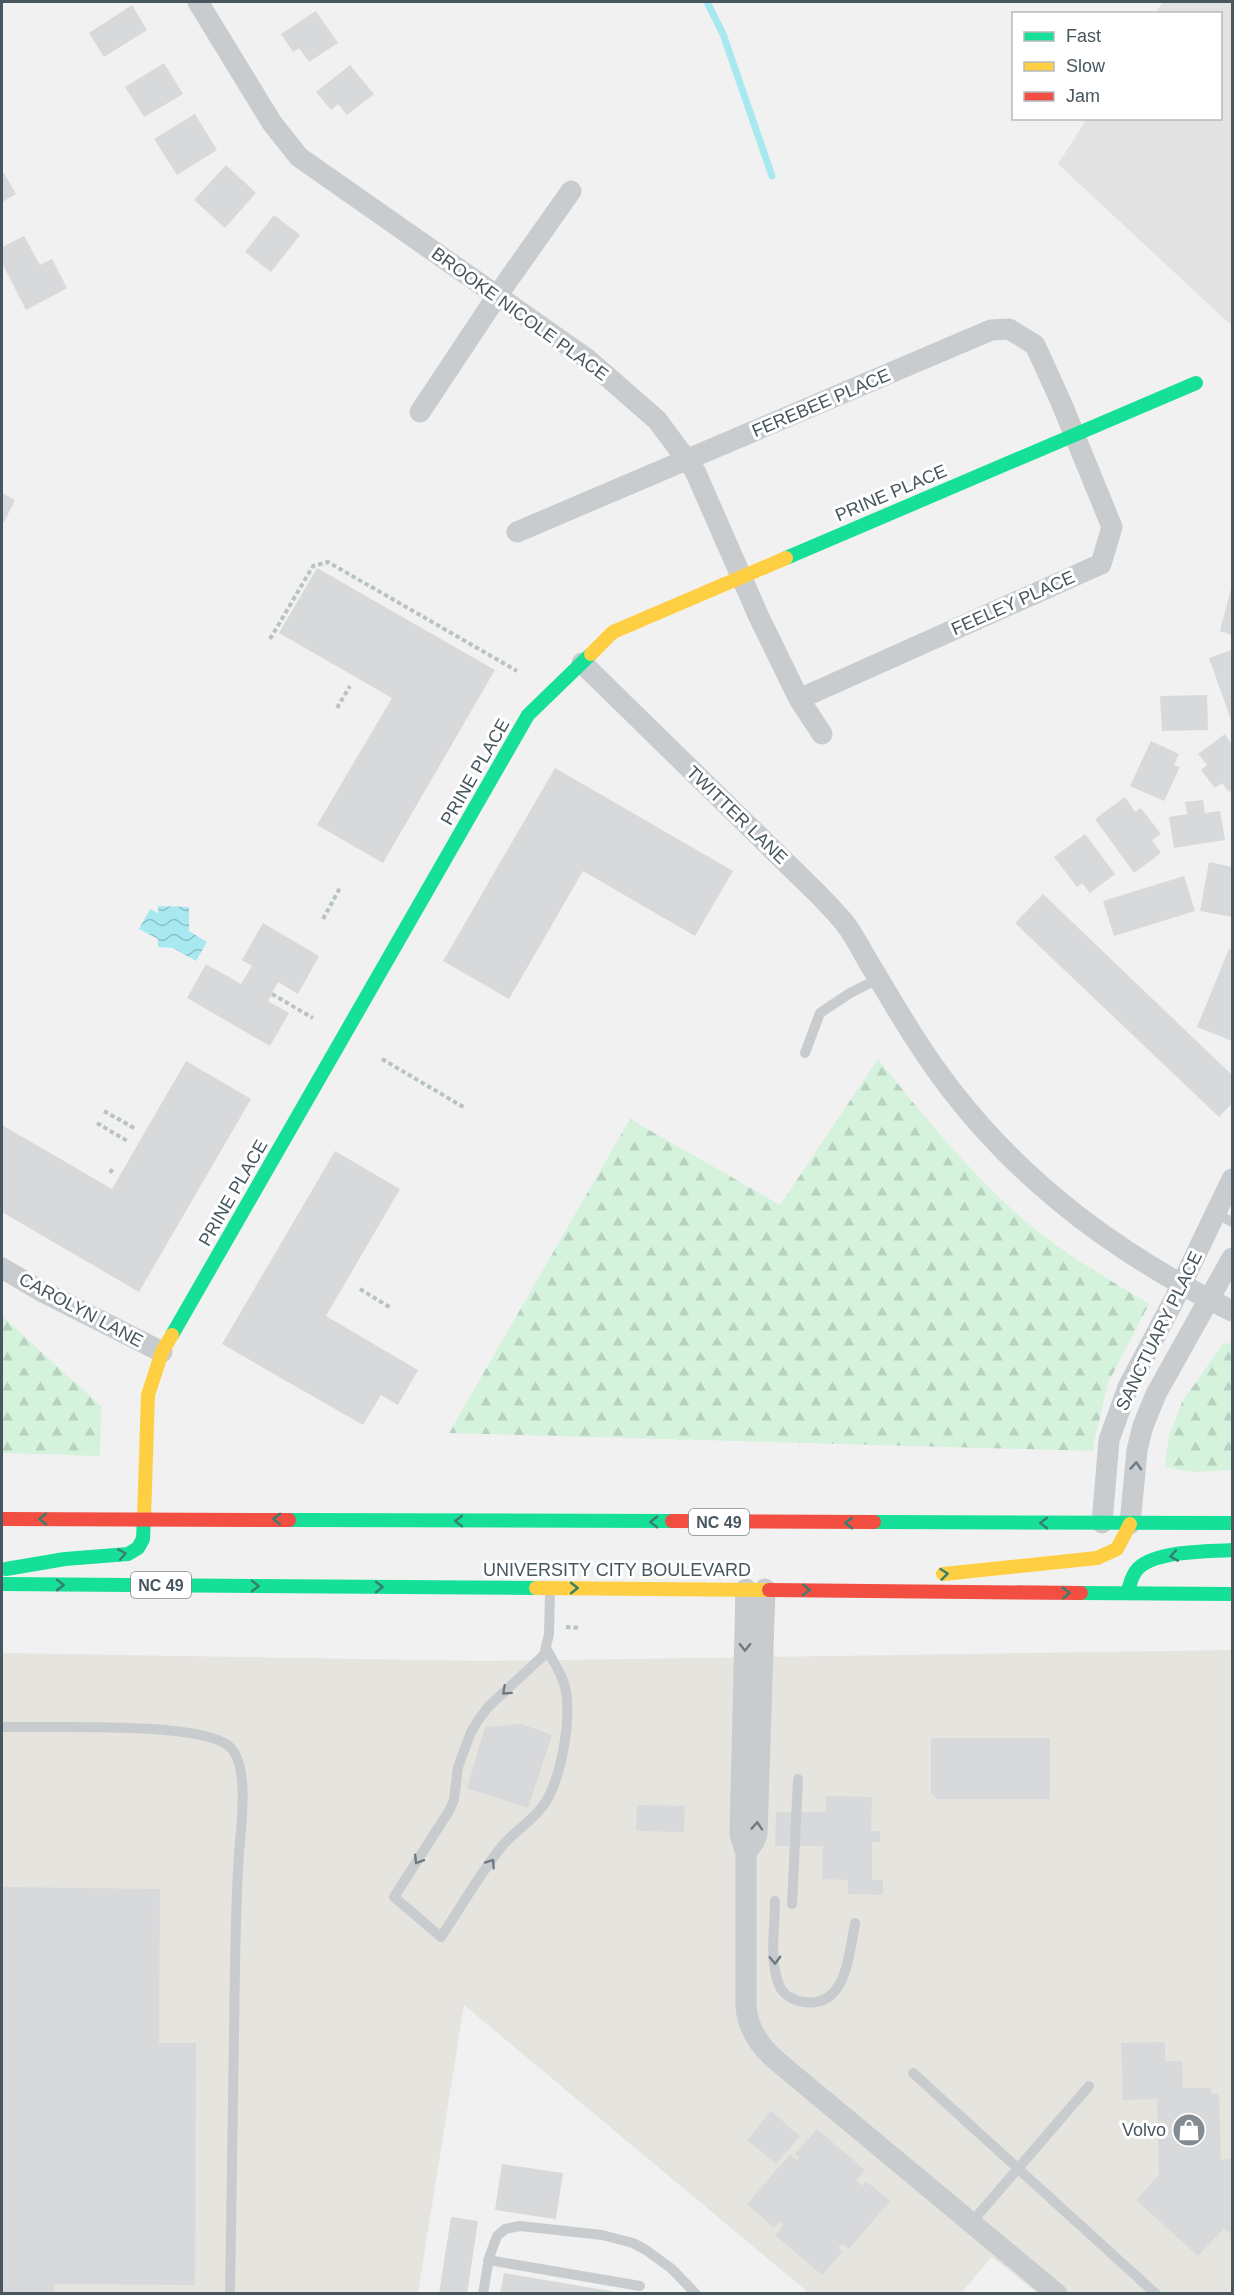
<svg xmlns="http://www.w3.org/2000/svg" width="1234" height="2295" viewBox="0 0 1234 2295" font-family="Helvetica,sans-serif">
  <style>
    .commercial { fill: #e6e4df }
    .education { fill: #e3e2e3 }
    .forest { fill: url(#forest-firs) }
    .water { fill: url(#water-waves) }
    .lines { fill: none; stroke-linecap: round; stroke-linejoin: round }
    .stream { stroke: #a8e9f1; stroke-width: 7 }
    .building { fill: #d8d9da }
    .path { stroke: #b7c4bf; stroke-width: 4; stroke-dasharray: 4.5 3; stroke-linecap: butt }
    .lane { stroke: #c8ccce; stroke-width: 10 }
    .street { stroke: #c8ccce; stroke-width: 21 }
    .fast { stroke: #16e098; stroke-width: 14 }
    .slow { stroke: #ffcf43; stroke-width: 14 }
    .jam { stroke: #f24e42; stroke-width: 14 }
    .oneway { stroke: #6e7980 }
    .oneway2 { stroke: #387f70 }
    .labels { text-anchor: middle; dominant-baseline: central; stroke-width: 6; stroke-linejoin: round; paint-order: stroke }
    .shield { fill: #fff; stroke: #7e898f; stroke-width: 1.5 }
    .shield-label { font-size: 16px; font-weight: bold; fill: #47565f }
    .street-label { font-size: 18px; fill: #47565f; stroke: #fff }
    .poi-label { font-size: 18px; fill: #47565f; stroke: #fff; text-anchor: end }
  </style>
  <defs>
    <pattern id="forest-firs" width="22" height="20" patternUnits="userSpaceOnUse" patternTransform="scale(1.5)"><rect width="22" height="20" fill="#d5f2dd"/><path d="M5 1l3.5 6h-7zM16 11l3.5 6h-7z" fill="#b8d2c0"/></pattern>
    <pattern id="water-waves" width="16" height="10" patternUnits="userSpaceOnUse" patternTransform="scale(1.5)"><rect width="16" height="10" fill="#a8e9f1"/><path d="M0 5q4-4 8 0t8 0" fill="none" stroke="#8bc0c6"/></pattern>
  </defs>
  <rect width="100%" height="100%" fill="#f2f1f1"/>
  <path class="commercial" d="M 1232,1650 L 1232,2293 L 1037,2293 L 992,2257 L 961,2293 L 809,2293 L 464,2005 L 418,2293 L 2,2294 L 2,1653 L 484,1661 Z"/>
  <path class="education" d="M 1163,2 L 1232,2 L 1232,326 L 1058,164 L 1087,119 L 1220,118 L 1220,14 L 1155,13 Z"/>
  <path class="forest" d="M 878,1059 C 921,1113 965,1167 1016,1213 C 1056,1249 1103,1276 1149,1304 L 1108,1383 L 1092,1451 L 449,1433 L 630,1119 L 780,1205 Z
    M 2,1316 L 101,1406 L 100,1456 L 2,1453 Z
    M 1232,1343 L 1232,1470 L 1194,1472 L 1165,1467 L 1169,1436 L 1182,1402 L 1223,1344 Z"/>
  <path class="water" d="M 158,906 L 189,907 L 189,931 L 207,942 L 196,961 L 173,948 L 158,947 L 158,939 L 139,929 L 150,909 L 158,913 Z"/>
  <g class="lines">
    <path class="stream" d="M 707,2 L 723,34 L 772,176"/>
  </g>
  <path class="building" d="M 132,5 L 147,30 L 104,57 L 89,33 Z
    M 316,11 L 338,43 L 309,62 L 299,48 L 293,52 L 281,34 Z
    M 164,63 L 183,94 L 144,117 L 125,87 Z
    M 350,65 L 374,94 L 347,115 L 338,104 L 331,110 L 316,92 Z
    M 195,114 L 217,150 L 177,175 L 154,139 Z
    M 226,165 L 256,193 L 225,228 L 194,200 Z
    M 2,170 L 16,194 L 2,202 Z
    M 274,215 L 300,235 L 271,272 L 245,252 Z
    M 24,236 L 40,265 L 52,259 L 67,288 L 26,310 L 2,263 L 2,247 Z
    M 2,493 L 15,500 L 2,526 Z
    M 317,568 L 495,670 L 383,863 L 317,825 L 392,698 L 279,633 Z
    M 1232,585 L 1232,635 L 1220,631 Z
    M 1232,650 L 1232,723 L 1209,658 Z
    M 1207,695 L 1208,730 L 1162,731 L 1160,696 Z
    M 1225,734 L 1232,745 L 1232,790 L 1229,792 L 1222,783 L 1215,788 L 1201,770 L 1207,765 L 1198,754 Z
    M 1151,741 L 1179,754 L 1174,765 L 1180,767 L 1164,801 L 1130,786 Z
    M 555,768 L 733,871 L 695,936 L 583,871 L 509,999 L 443,961 Z
    M 1125,797 L 1135,812 L 1141,808 L 1161,834 L 1152,840 L 1161,853 L 1134,873 L 1095,819 Z
    M 1203,800 L 1205,813 L 1220,811 L 1225,840 L 1174,848 L 1169,817 L 1187,814 L 1185,802 Z
    M 1085,834 L 1115,874 L 1090,893 L 1082,883 L 1077,887 L 1054,857 Z
    M 1209,862 L 1232,867 L 1232,917 L 1200,911 Z
    M 1184,876 L 1195,911 L 1114,936 L 1103,901 Z
    M 1043,894 L 1232,1075 L 1232,1103 L 1219,1117 L 1015,923 Z
    M 263,923 L 319,956 L 298,994 L 278,982 L 268,1001 L 289,1013 L 270,1046 L 187,998 L 206,964 L 241,984 L 252,966 L 242,960 Z
    M 1229,949 L 1232,950 L 1232,1041 L 1197,1027 Z
    M 186,1061 L 251,1099 L 139,1292 L 2,1212 L 2,1125 L 112,1189 Z
    M 335,1151 L 400,1189 L 326,1316 L 418,1370 L 398,1405 L 381,1395 L 363,1425 L 222,1344 Z
    M 521,1724 L 552,1735 L 528,1808 L 467,1788 L 485,1727 Z
    M 931,1738 L 1050,1738 L 1050,1799 L 937,1799 L 931,1793 Z
    M 826,1796 L 872,1797 L 871,1831 L 880,1831 L 880,1842 L 872,1842 L 872,1880 L 883,1880 L 883,1895 L 848,1894 L 848,1880 L 822,1879 L 823,1846 L 775,1846 L 776,1812 L 826,1812 Z
    M 637,1805 L 685,1806 L 684,1832 L 636,1831 Z
    M 2,1887 L 160,1889 L 159,2043 L 196,2043 L 195,2285 L 54,2284 L 54,2294 L 2,2294 Z
    M 1165,2042 L 1165,2061 L 1182,2061 L 1183,2088 L 1211,2088 L 1211,2094 L 1219,2093 L 1221,2160 L 1232,2159 L 1232,2235 L 1224,2228 L 1198,2256 L 1136,2200 L 1159,2175 L 1157,2099 L 1123,2100 L 1121,2043 Z
    M 771,2111 L 800,2136 L 776,2164 L 747,2140 Z
    M 817,2129 L 865,2170 L 856,2181 L 862,2186 L 866,2181 L 890,2201 L 849,2249 L 842,2243 L 838,2248 L 843,2251 L 822,2275 L 775,2235 L 783,2225 L 779,2222 L 774,2228 L 747,2204 L 790,2154 L 797,2160 L 799,2158 L 795,2154 Z
    M 502,2164 L 563,2173 L 556,2219 L 495,2210 Z
    M 451,2217 L 478,2221 L 467,2294 L 439,2294 Z
    M 504,2273 L 616,2292 L 616,2294 L 500,2294 Z"/>
  <g class="lines">
    <path class="path" d="M 270,639 L 313,566 L 328,562 L 517,671
      M 337,708 L 350,686
      M 323,919 L 341,886
      M 272,994 L 313,1018
      M 382,1059 L 465,1108
      M 104,1111 L 136,1129
      M 97,1123 L 129,1142
      M 110,1173 L 113,1168
      M 360,1289 L 391,1308
      M 566,1627 L 580,1628"/>
    <path class="lane" d="M 805,1053 L 820,1013 L 850,993 L 878,979
      M 1216,1213 L 1232,1222
      M 547,1650 C 553,1661 562,1673 565,1687 C 572,1717 562,1776 545,1803 C 534,1820 516,1830 503,1845 C 480,1873 461,1907 441,1937 L 394,1897 L 449,1811 L 454,1800 L 458,1767 L 471,1732 L 479,1719 L 488,1707 L 544,1655 L 549,1634 L 550,1591
      M 2,1727 C 45,1728 203,1721 230,1747 C 250,1767 241,1826 239,1853 C 235,1913 235,1974 234,2035 C 233,2121 231,2207 230,2294
      M 775,1901 C 775,1928 769,1960 779,1985 C 783,1995 794,2001 804,2002 C 847,2008 849,1953 855,1923
      M 792,1904 L 798,1779
      M 913,2073 L 1156,2294
      M 971,2223 L 1089,2086
      M 488,2260 L 640,2286
      M 483,2294 L 489,2258 L 497,2236 L 505,2229 L 520,2226 L 602,2235 L 633,2243 L 646,2250 L 672,2269 L 696,2294"/>
    <path class="street" d="M 198,2 L 272,123 L 299,157 L 586,358 L 657,420 L 695,471 L 759,617 L 799,699 L 822,734
      M 420,412 L 497,296 L 571,191
      M 517,532 L 991,330 L 1009,329 L 1035,345 L 1061,402 L 1112,527 L 1101,564 L 799,699
      M 582,663 L 819,895 C 829,906 841,917 849,929 C 859,944 867,961 877,976 C 900,1015 924,1055 952,1091 C 1027,1188 1123,1257 1232,1311
      M 2,1268 L 41,1291 L 162,1352
      M 1102,1523 L 1109,1440 L 1128,1387 L 1173,1302 L 1232,1179
      M 1130,1524 L 1137,1450 L 1143,1426 L 1156,1394 L 1232,1258
      M 746,1589 L 740,1834 L 746,1853 L 755,1840 L 757,1834 L 765,1589
      M 746,1853 L 746,2007 C 748,2030 760,2047 778,2062 L 1057,2294"/>
    <path class="fast" d="M 786,558 L 1196,383
      M 172,1335 L 528,715 L 591,654
      M 289,1520 L 672,1521
      M 874,1522 L 1232,1523
      M 6,1569 L 65,1559 L 128,1554 L 138,1548 L 143,1539 L 144,1518
      M 2,1584 L 536,1588
      M 1081,1593 L 1232,1594
      M 1127,1593 C 1130,1586 1131,1577 1136,1571 C 1151,1550 1208,1552 1232,1550"/>
    <path class="slow" d="M 591,654 L 613,632 L 786,558
      M 144,1518 L 148,1395 L 162,1352 L 172,1335
      M 943,1574 L 1097,1558 L 1117,1549 L 1130,1524
      M 536,1588 L 769,1590"/>
    <path class="jam" d="M 2,1519 L 289,1520
      M 672,1521 L 874,1522
      M 769,1590 L 1081,1593"/>
  </g>
  <defs><path id="oneway-chevron" d="M-2-3.5L2.5 0L-2 3.5" fill="none" stroke-width="1.6" stroke-linecap="round" stroke-linejoin="round" transform="scale(1.5)"/></defs>
  <g class="oneway">
    <use href="#oneway-chevron" transform="translate(1136 1466) rotate(-86)"/>
    <use href="#oneway-chevron" transform="translate(745 1647) rotate(91)"/>
    <use href="#oneway-chevron" transform="translate(506 1691) rotate(138)"/>
    <use href="#oneway-chevron" transform="translate(757 1826) rotate(-86)"/>
    <use href="#oneway-chevron" transform="translate(418 1860) rotate(122)"/>
    <use href="#oneway-chevron" transform="translate(491 1863) rotate(-56)"/>
    <use href="#oneway-chevron" transform="translate(775 1960) rotate(88)"/>
  </g>
  <g class="oneway2">
    <use href="#oneway-chevron" transform="translate(43 1519) rotate(180)"/>
    <use href="#oneway-chevron" transform="translate(277 1519) rotate(-179)"/>
    <use href="#oneway-chevron" transform="translate(459 1521) rotate(-180)"/>
    <use href="#oneway-chevron" transform="translate(654 1522) rotate(-180)"/>
    <use href="#oneway-chevron" transform="translate(849 1523) rotate(-180)"/>
    <use href="#oneway-chevron" transform="translate(1044 1523) rotate(-180)"/>
    <use href="#oneway-chevron" transform="translate(122 1554) rotate(-11)"/>
    <use href="#oneway-chevron" transform="translate(1174 1556) rotate(170)"/>
    <use href="#oneway-chevron" transform="translate(944 1574) rotate(-6)"/>
    <use href="#oneway-chevron" transform="translate(60 1585)"/>
    <use href="#oneway-chevron" transform="translate(255 1586)"/>
    <use href="#oneway-chevron" transform="translate(379 1587)"/>
    <use href="#oneway-chevron" transform="translate(574 1588)"/>
    <use href="#oneway-chevron" transform="translate(806 1590) rotate(2)"/>
    <use href="#oneway-chevron" transform="translate(1066 1593)"/>
  </g>
  <defs>
    <symbol id="shop-disc" viewBox="-11 -11 22 22"><circle r="9.5" fill="#838c92" stroke="#fff"/><path d="M-5-2.5h2.3a2.7 3.5 0 0 1 5.4 0H5L5.5 6h-11ZM-1.5-2.5h3a1.5 2.3 0 0 0-3 0Z" fill="#fff"/></symbol>
  </defs>
  <g fill-rule="evenodd">
    <use href="#shop-disc" x="1170" y="2111" width="38" height="38"/>
  </g>
  <g class="labels">
    <g class="shield">
      <rect x="689" y="1509" width="60" height="26" rx="4.5"/>
      <rect x="131" y="1572" width="60" height="26" rx="4.5"/>
    </g>
    <g class="shield-label">
      <text x="719" y="1522">NC 49</text>
      <text x="161" y="1585">NC 49</text>
    </g>
    <g class="street-label">
      <text transform="translate(520 314) rotate(36)">BROOKE NICOLE PLACE</text>
      <text transform="translate(821 403) rotate(-23)">FEREBEE PLACE</text>
      <text transform="translate(891 493) rotate(-23)">PRINE PLACE</text>
      <text transform="translate(1013 603) rotate(-24)">FEELEY PLACE</text>
      <text transform="translate(475 772) rotate(-60)">PRINE PLACE</text>
      <text transform="translate(737 815) rotate(44)">TWITTER LANE</text>
      <text transform="translate(233 1193) rotate(-60)">PRINE PLACE</text>
      <text transform="translate(81 1310) rotate(28)">CAROLYN LANE</text>
      <text transform="translate(1159 1331) rotate(-64)">SANCTUARY PLACE</text>
      <text x="617" y="1570">UNIVERSITY CITY BOULEVARD</text>
    </g>
    <g class="poi-label">
      <text x="1166" y="2130">Volvo</text>
    </g>
  </g>
  <rect width="1234" height="2295" fill="none" stroke="#47565f" stroke-width="6"/>
  <rect x="1012" y="12" width="210" height="108" fill="#ffffff" stroke="#b5bbbf" stroke-width="1.5"/>
  <rect x="1024" y="32" width="30" height="9" fill="#16e098" stroke="#b5bbbf" stroke-width="1.5"/>
  <text x="1066" y="42" font-size="18" fill="#47565f">Fast</text>
  <rect x="1024" y="62" width="30" height="9" fill="#ffcf43" stroke="#b5bbbf" stroke-width="1.5"/>
  <text x="1066" y="72" font-size="18" fill="#47565f">Slow</text>
  <rect x="1024" y="92" width="30" height="9" fill="#f24e42" stroke="#b5bbbf" stroke-width="1.5"/>
  <text x="1066" y="102" font-size="18" fill="#47565f">Jam</text>
</svg>
